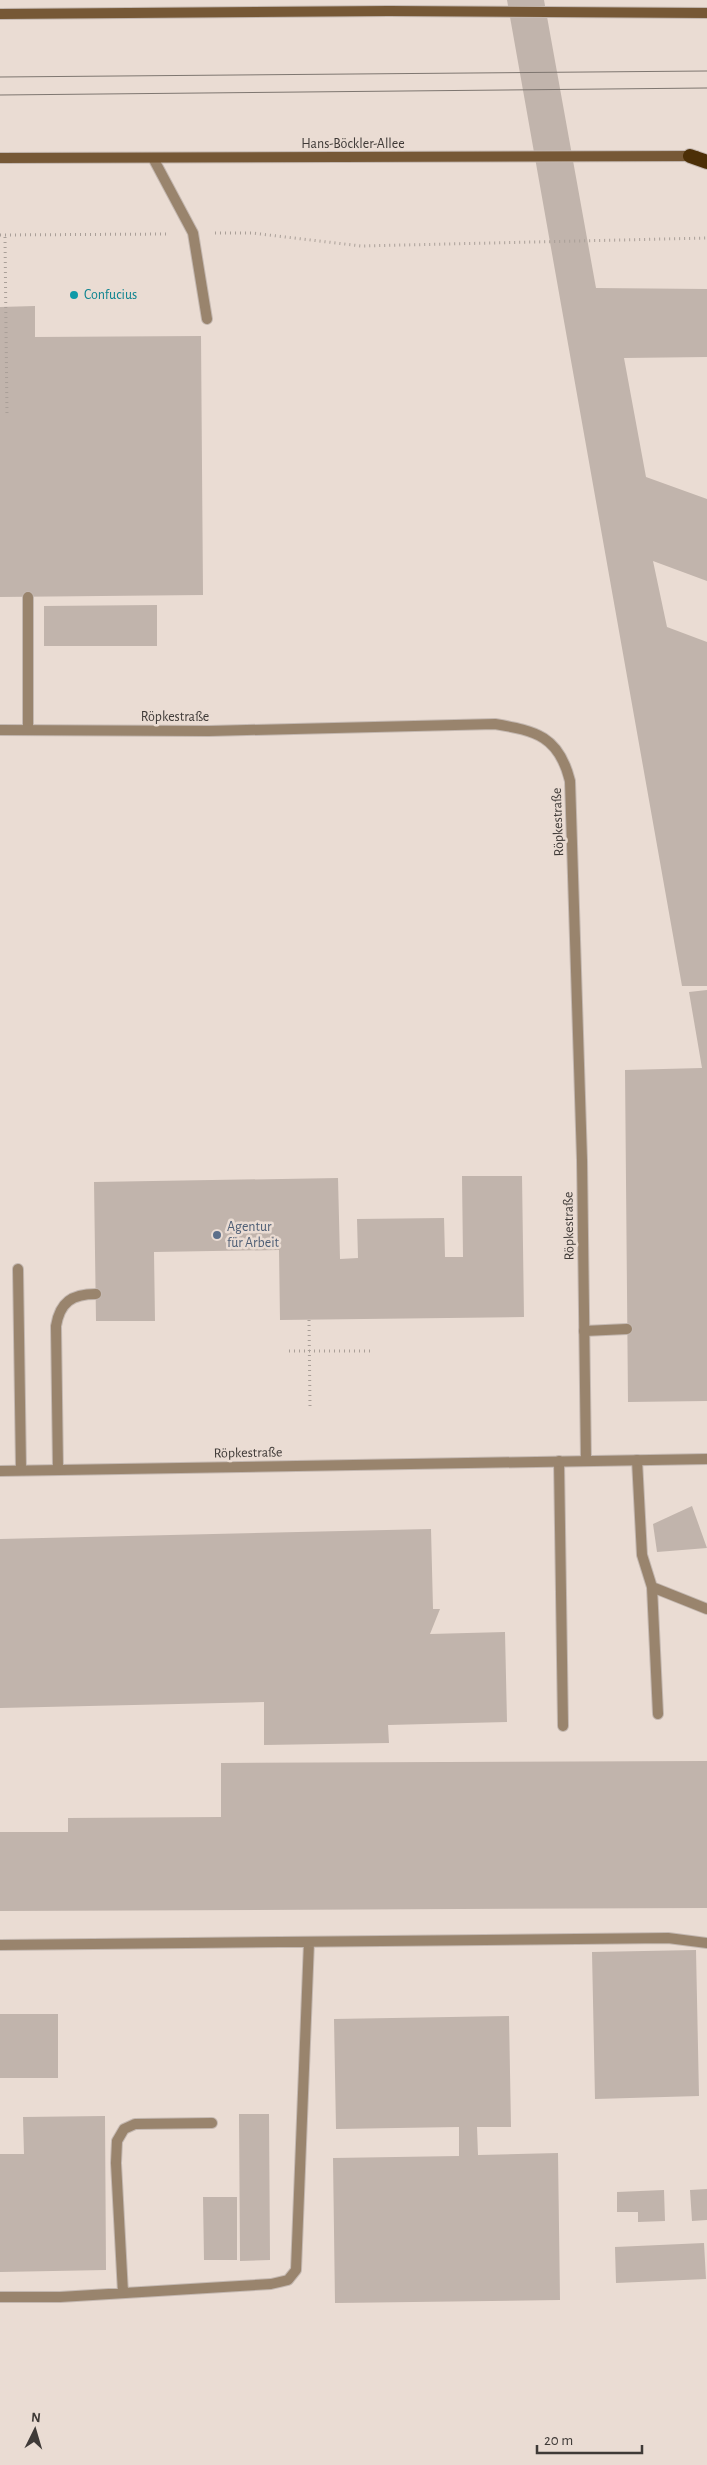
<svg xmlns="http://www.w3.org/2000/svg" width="707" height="2465" viewBox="0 0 707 2465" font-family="'Alegreya Sans',sans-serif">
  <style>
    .building { fill: #c1b4ac }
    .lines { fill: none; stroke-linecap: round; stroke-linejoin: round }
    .service-casing { stroke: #c4b8b1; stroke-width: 12 }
    .minor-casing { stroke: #c4b8b1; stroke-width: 12 }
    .secondary-casing { stroke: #c4b8b1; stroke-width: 12 }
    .trunk-casing { stroke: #c4b8b1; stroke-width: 16 }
    .path { stroke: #a99f98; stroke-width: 3; stroke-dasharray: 1 4; stroke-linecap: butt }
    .service { stroke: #99846d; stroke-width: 10 }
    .minor { stroke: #99846d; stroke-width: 10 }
    .secondary { stroke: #765836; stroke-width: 10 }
    .trunk { stroke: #4c2f07; stroke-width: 14 }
    .tram { stroke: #7e7670; stroke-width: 1 }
    .culture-dot { fill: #0f9aa8; stroke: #eadcd3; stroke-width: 2 }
    .service-dot { fill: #5c6f8a; stroke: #eadcd3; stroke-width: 2 }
    .labels { text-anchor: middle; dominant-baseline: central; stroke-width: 5; stroke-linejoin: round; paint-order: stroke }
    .street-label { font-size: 14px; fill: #3f3a37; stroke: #eadcd3 }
    .culture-label { font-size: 14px; fill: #0d838f; stroke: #eadcd3; text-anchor: start }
    .service-label { font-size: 14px; fill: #4e5e75; stroke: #eadcd3; text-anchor: start }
  </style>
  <rect width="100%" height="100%" fill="#eadcd3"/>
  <path class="building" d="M 507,0 L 544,0 L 596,288 L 707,289 L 707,357 L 624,358 L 646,477 L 707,499 L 707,581 L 653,561 L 667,627 L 707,642 L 707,986 L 682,986 Z
    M 35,306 L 35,337 L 201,336 L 203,595 L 0,597 L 0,307 Z
    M 157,605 L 157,646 L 44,646 L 44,606 Z
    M 707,990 L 707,1401 L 628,1402 L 625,1070 L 702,1068 L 689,992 Z
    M 462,1176 L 522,1176 L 524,1317 L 280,1320 L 279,1250 L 154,1252 L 155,1321 L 96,1321 L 94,1182 L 338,1178 L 340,1259 L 358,1258 L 357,1219 L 444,1218 L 445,1257 L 463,1257 Z
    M 692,1506 L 707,1548 L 657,1552 L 653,1524 Z
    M 431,1529 L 433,1609 L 440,1609 L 430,1634 L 505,1632 L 507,1722 L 388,1725 L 389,1743 L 264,1745 L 264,1702 L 0,1708 L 0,1539 Z
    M 707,1761 L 707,1908 L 0,1911 L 0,1832 L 68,1832 L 68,1818 L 221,1817 L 221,1763 Z
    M 696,1950 L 699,2096 L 595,2099 L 592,1952 Z
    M 0,2014 L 58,2014 L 58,2078 L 0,2078 Z
    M 509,2016 L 511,2127 L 477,2127 L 478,2155 L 558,2153 L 560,2300 L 335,2303 L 333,2158 L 459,2156 L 459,2127 L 336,2129 L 334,2019 Z
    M 239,2114 L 269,2114 L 270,2260 L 240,2261 Z
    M 105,2116 L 106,2270 L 0,2272 L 0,2154 L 24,2154 L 23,2117 Z
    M 707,2189 L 707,2220 L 692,2221 L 690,2190 Z
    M 664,2190 L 665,2221 L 638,2222 L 638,2212 L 617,2212 L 617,2192 Z
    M 203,2197 L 237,2197 L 237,2260 L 204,2260 Z
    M 704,2243 L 706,2279 L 616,2283 L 615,2247 Z"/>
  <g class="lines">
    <defs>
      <path id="service" d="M 153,158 L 193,233 L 207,319
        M 28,597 L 28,729
        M 18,1269 L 21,1470
        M 584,1331 L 627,1329
        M 637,1460 L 642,1555 L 652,1587 L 658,1714
        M 559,1461 L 563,1726
        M 58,1470 L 56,1326 C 60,1302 72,1294 96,1294
        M 652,1587 L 707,1609
        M 0,1945 L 668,1938 L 707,1943
        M 123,2293 L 116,2163 L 117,2141 L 124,2129 L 135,2124 L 212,2123
        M 0,2297 L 60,2297 L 271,2284 L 288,2280 L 296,2270 L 309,1942"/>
      <path id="minor" d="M 0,730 L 209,731 L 495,724 C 536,731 559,736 570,781 L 582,1160 L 586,1461
        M 0,1471 L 707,1459"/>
      <path id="secondary" d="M 0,14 L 389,11 L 707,13
        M 0,158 L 696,156"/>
      <path id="trunk" d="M 690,156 L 707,162"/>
    </defs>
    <use href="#service" class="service-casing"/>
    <use href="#minor" class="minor-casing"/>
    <use href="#secondary" class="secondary-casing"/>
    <use href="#trunk" class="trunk-casing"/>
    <path class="path" d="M 215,233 L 252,233 L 361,246 L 707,238
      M 0,235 L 167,234
      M 5,237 L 7,416
      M 309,1320 L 310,1406
      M 289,1351 L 374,1351"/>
    <use href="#service" class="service"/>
    <use href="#minor" class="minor"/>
    <use href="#secondary" class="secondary"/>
    <use href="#trunk" class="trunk"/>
    <path class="tram" d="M 0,77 L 707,71
      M 0,95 L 707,88"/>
  </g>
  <circle class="culture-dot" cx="74" cy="295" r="5"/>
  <circle class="service-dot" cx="217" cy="1235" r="5"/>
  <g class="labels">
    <g class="street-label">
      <text x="353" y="144">Hans-Böckler-Allee</text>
      <text x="175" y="717">Röpkestraße</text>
      <text transform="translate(558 822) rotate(-92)">Röpkestraße</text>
      <text transform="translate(569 1226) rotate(-91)">Röpkestraße</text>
      <text transform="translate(248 1453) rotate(-1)">Röpkestraße</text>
    </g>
    <g class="culture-label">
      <text x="84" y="295">Confucius</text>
    </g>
    <g class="service-label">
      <text x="227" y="1227">Agentur<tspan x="227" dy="16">für Arbeit</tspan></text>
    </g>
  </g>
  <g transform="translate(35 2430) rotate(5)" stroke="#eadcd3" stroke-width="4" paint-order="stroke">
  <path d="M0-4L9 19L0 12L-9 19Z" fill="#3f3a37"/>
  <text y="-8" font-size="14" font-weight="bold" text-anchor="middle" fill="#3f3a37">N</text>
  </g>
  <path d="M537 2445v8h105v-8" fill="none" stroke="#3f3a37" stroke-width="2.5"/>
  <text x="544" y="2445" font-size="15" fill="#3f3a37" stroke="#eadcd3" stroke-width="4" paint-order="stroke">20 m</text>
</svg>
